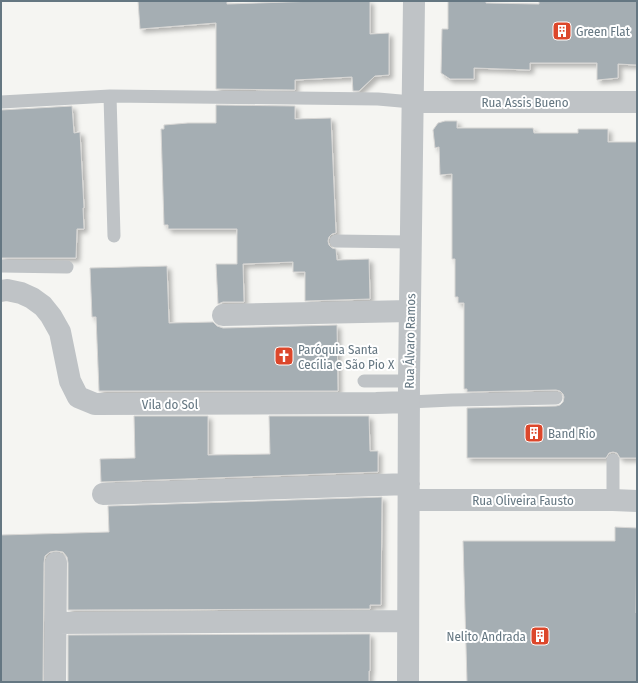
<svg xmlns="http://www.w3.org/2000/svg" width="638" height="683" viewBox="0 0 638 683" font-family="'Fira Sans Condensed',sans-serif">
  <style>
    .building { fill: #a5aeb3; stroke: #d7d6d4; filter: url(#shadow) }
    .lines { fill: none; stroke-linecap: round; stroke-linejoin: round }
    .lane { stroke: #bfc3c6; stroke-width: 13 }
    .street { stroke: #bfc3c6; stroke-width: 22 }
    .labels { text-anchor: middle; dominant-baseline: central; stroke-width: 4; stroke-linejoin: round; paint-order: stroke }
    .poi-label { font-size: 13px; fill: #657782; stroke: #fff; text-anchor: start }
    .street-label { font-size: 13px; fill: #657782; stroke: #fff }
  </style>
  <defs>
    <filter id="shadow"><feDropShadow dx="3.5" dy="3.5" stdDeviation="2" flood-color="#0004"/></filter>
  </defs>
  <rect width="100%" height="100%" fill="#f5f5f2"/>
  <path class="building" d="M 138,1 L 227,1 L 227,4 L 317,1 L 370,1 L 370,34 L 389,33 L 389,75 L 375,76 L 359,91 L 353,91 L 352,77 L 295,80 L 295,90 L 216,89 L 216,23 L 140,29 Z
    M 448,1 L 486,1 L 486,3 L 539,4 L 539,1 L 637,1 L 637,65 L 618,64 L 618,78 L 597,80 L 597,63 L 530,63 L 530,70 L 474,68 L 474,79 L 450,79 L 441,73 L 442,29 L 448,29 Z
    M 216,105 L 295,106 L 295,119 L 331,118 L 336,233 L 332,234 L 329,237 L 328,241 L 329,245 L 332,248 L 336,249 L 337,260 L 369,259 L 370,299 L 305,301 L 305,272 L 293,272 L 293,262 L 243,264 L 244,302 L 223,302 L 218,304 L 216,264 L 237,264 L 237,229 L 168,229 L 168,225 L 164,225 L 161,129 L 164,129 L 164,125 L 188,123 L 216,123 Z
    M 72,106 L 74,133 L 80,132 L 84,208 L 83,208 L 84,229 L 77,229 L 76,258 L 1,258 L 1,110 Z
    M 445,121 L 457,121 L 457,128 L 533,128 L 534,133 L 578,133 L 578,129 L 608,129 L 608,142 L 637,142 L 637,458 L 620,458 L 617,453 L 613,452 L 609,453 L 606,458 L 467,458 L 467,408 L 556,406 L 560,405 L 563,402 L 564,397 L 563,394 L 560,391 L 556,390 L 467,392 L 467,389 L 464,389 L 464,303 L 458,303 L 458,297 L 455,297 L 455,259 L 452,259 L 452,174 L 440,175 L 439,147 L 435,148 L 433,130 L 438,123 Z
    M 167,266 L 169,323 L 213,322 L 217,326 L 223,328 L 337,325 L 338,391 L 99,391 L 96,317 L 92,317 L 90,268 Z
    M 134,416 L 208,416 L 208,455 L 270,454 L 269,416 L 369,416 L 370,451 L 378,451 L 378,472 L 101,482 L 100,459 L 135,458 Z
    M 382,497 L 381,605 L 370,605 L 370,609 L 68,610 L 68,563 L 67,557 L 63,552 L 56,551 L 50,552 L 45,556 L 44,563 L 43,682 L 1,682 L 1,535 L 109,532 L 108,506 Z
    M 615,527 L 637,528 L 636,613 L 637,613 L 637,682 L 467,682 L 463,541 L 615,541 Z
    M 370,634 L 370,671 L 369,671 L 369,682 L 68,682 L 68,635 Z"/>
  <g class="lines">
    <path class="lane" d="M 110,96 L 114,236
      M 1,102 L 110,96 L 378,99 L 412,102
      M 336,241 L 411,242
      M 1,266 L 67,267
      M 364,381 L 409,381
      M 409,402 L 452,400 L 556,398
      M 613,500 L 613,460"/>
    <path class="street" d="M 412,102 L 637,102
      M 1,291 L 7,290 L 21,293 L 32,298 L 43,306 L 51,316 L 60,332 L 70,381 L 78,397 L 95,404 L 376,403 L 409,402
      M 223,315 L 410,311
      M 103,494 L 409,484
      M 409,500 L 613,500 L 637,501
      M 56,623 L 407,621
      M 55,682 L 56,563
      M 408,682 L 409,381 L 414,1"/>
  </g>
  <defs>
    <symbol id="building-square" viewBox="-11 -11 22 22"><rect x="-9" y="-9" width="18" height="18" rx="4" fill="#dc472b" stroke="#fff"/><path d="M-4-6H4V6H1V3H-1V6H-4ZM-2.5-4.3h1.7v1.8h-1.7ZM.8-4.3h1.7v1.8H.8ZM-2.5-1h1.7V.8h-1.7ZM.8-1h1.7V.8H.8Z" fill="#fff"/></symbol>
    <symbol id="church-square" viewBox="-11 -11 22 22"><rect x="-9" y="-9" width="18" height="18" rx="4" fill="#dc472b" stroke="#fff"/><path d="M-1.2-6h2.4v3.5h3.3v2.4h-3.3V6h-2.4V-.1h-3.3v-2.4h3.3Z" fill="#fff"/></symbol>
  </defs>
  <g fill-rule="evenodd">
    <use href="#building-square" x="551" y="20" width="22" height="22"/>
    <use href="#church-square" x="273" y="345" width="22" height="22"/>
    <use href="#building-square" x="523" y="422" width="22" height="22"/>
    <use href="#building-square" x="529" y="625" width="22" height="22"/>
  </g>
  <g class="labels">
    <g class="poi-label">
      <text x="576" y="31">Green Flat</text>
      <text x="298" y="349">Paróquia Santa<tspan x="298" dy="15">Cecília e São Pio X</tspan></text>
      <text x="548" y="433">Band Rio</text>
      <text x="526" y="636" text-anchor="end">Nelito Andrada</text>
    </g>
    <g class="street-label">
      <text x="525" y="102">Rua Assis Bueno</text>
      <text transform="translate(410 341) rotate(-89)">Rua Álvaro Ramos</text>
      <text x="170" y="404">Vila do Sol</text>
      <text x="523" y="500">Rua Oliveira Fausto</text>
    </g>
  </g>
  <rect width="638" height="683" fill="none" stroke="#657782" stroke-width="4"/>
</svg>
